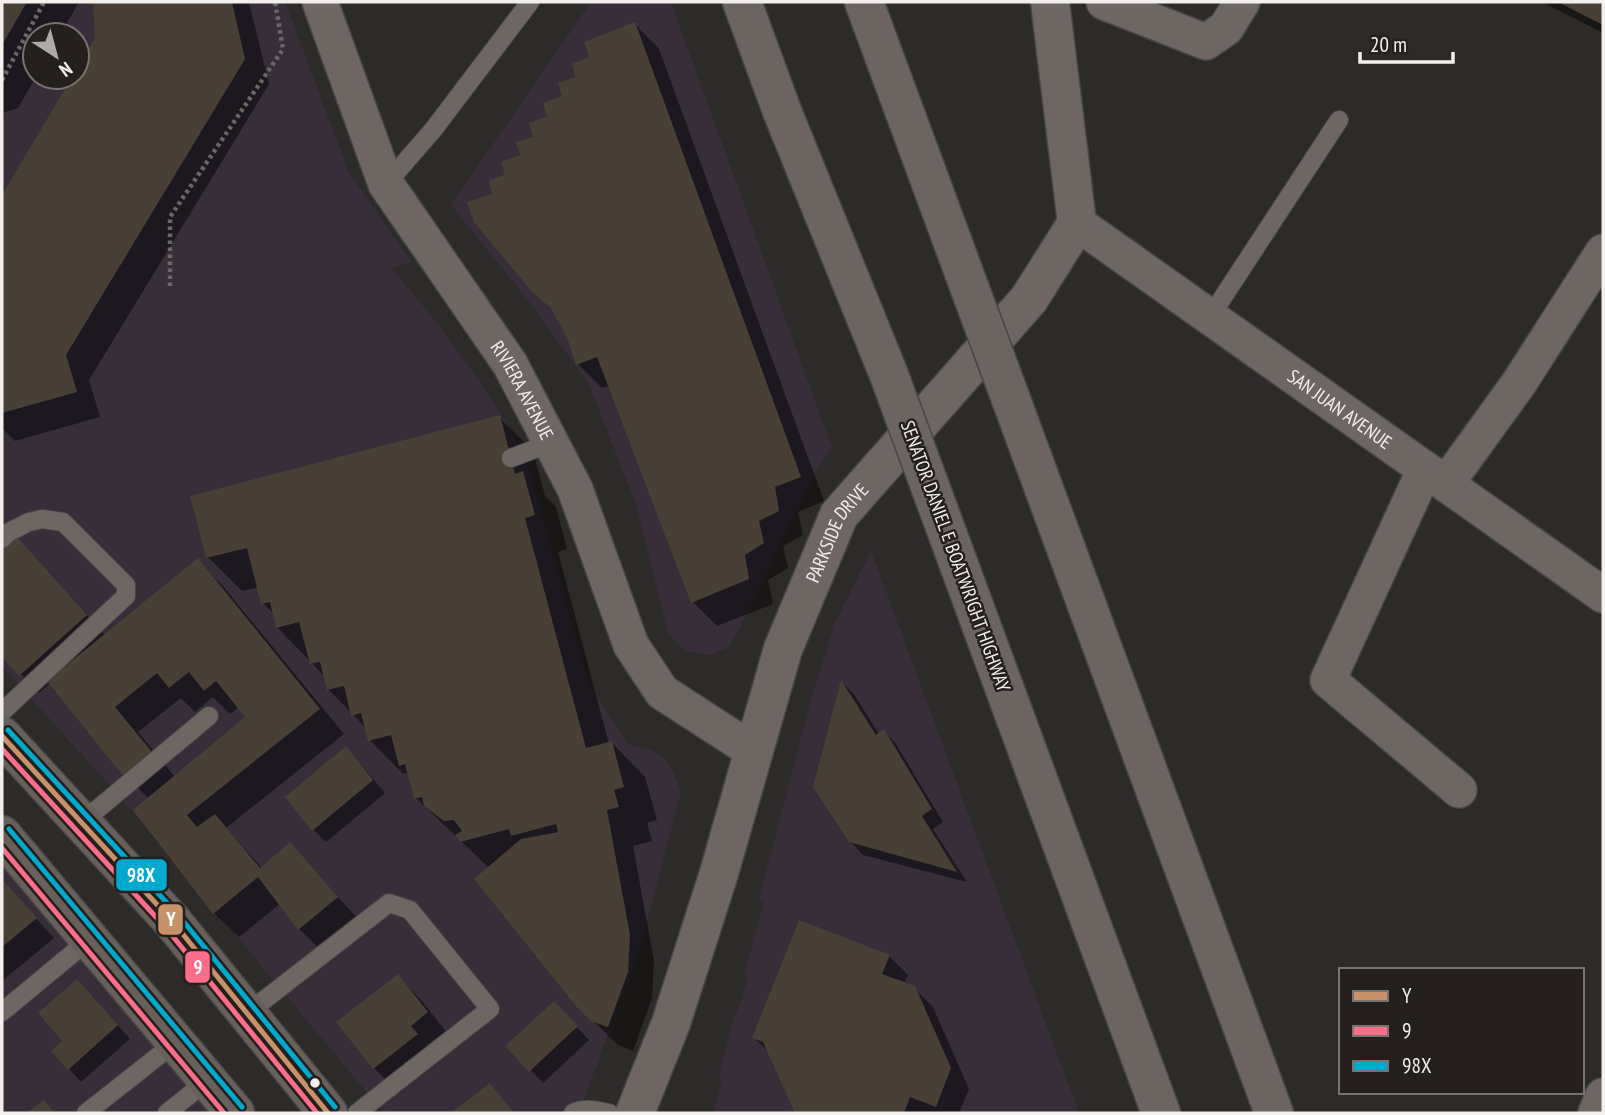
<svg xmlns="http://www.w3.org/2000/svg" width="1605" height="1115" viewBox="0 0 1605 1115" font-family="'PT Sans Narrow',sans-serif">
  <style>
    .commercial { fill: #372e3a; fill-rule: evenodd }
    .shadow { fill: #0007; fill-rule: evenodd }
    .building { fill: #484037 }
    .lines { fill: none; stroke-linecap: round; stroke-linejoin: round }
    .service-casing { stroke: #484645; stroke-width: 20 }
    .minor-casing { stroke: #484645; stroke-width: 38 }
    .tertiary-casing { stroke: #484645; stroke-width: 41 }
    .secondary-casing { stroke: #484645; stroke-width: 41 }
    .motorway-casing { stroke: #484645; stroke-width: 41 }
    .path { stroke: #6c6664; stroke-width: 4.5; stroke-dasharray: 3.5 3.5; stroke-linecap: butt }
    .service { stroke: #6e6663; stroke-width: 18 }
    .minor { stroke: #6e6663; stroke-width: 35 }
    .tertiary { stroke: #6e6663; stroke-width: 38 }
    .secondary { stroke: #67605b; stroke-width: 38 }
    .motorway { stroke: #6b6460; stroke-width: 38 }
    .motorway-bridge-casing { stroke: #484645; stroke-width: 41; stroke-linecap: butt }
    .motorway-bridge { stroke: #6b6460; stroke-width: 38 }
    .bus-1-casing { stroke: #25201e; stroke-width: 10 }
    .bus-2-casing { stroke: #25201e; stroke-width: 10 }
    .bus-3-casing { stroke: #25201e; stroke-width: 10 }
    .bus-1 { stroke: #c7916a; stroke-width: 5 }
    .bus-2 { stroke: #fb6d88; stroke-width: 5 }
    .bus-3 { stroke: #00a9ce; stroke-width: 5 }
    .bus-dot { fill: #f2efed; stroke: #25201e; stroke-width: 2.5 }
    .labels { text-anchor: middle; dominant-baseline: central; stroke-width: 5; stroke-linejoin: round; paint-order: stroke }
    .street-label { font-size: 19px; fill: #f2efed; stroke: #25201e }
    .line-badge { stroke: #25201e; stroke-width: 2.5 }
    .badge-label { font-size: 19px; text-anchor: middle; font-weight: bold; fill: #fff }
  </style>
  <rect width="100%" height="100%" fill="#2d2b29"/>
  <path class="commercial" d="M 2,2 L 285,2 L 349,173 L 411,261 L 392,269 L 439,325 L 484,388 L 515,437 L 530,471 L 588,683 L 628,744 L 651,750 L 664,758 L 672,769 L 681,792 L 642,941 L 579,1113 L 384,1113 L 130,808 L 2,666 ZM 35,35 L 77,35 L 77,77 L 35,77 Z
    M 591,2 L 671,2 L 832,448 L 816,471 L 737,633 L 728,648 L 708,655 L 687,651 L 679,646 L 668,632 L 637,507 L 589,384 L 524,295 L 451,205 Z
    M 871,551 L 1079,1113 L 713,1113 L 722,1082 L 719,1074 L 730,1031 L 748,980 L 745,972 L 764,902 L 759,900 L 811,699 L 835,623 Z
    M 2,835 L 235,1113 L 2,1113 Z"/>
  <path class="shadow" d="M 2,2 L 79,2 L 60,35 L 35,35 L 36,77 L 18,108 L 2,113 Z
    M 95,2 L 249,2 L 269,84 L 89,380 L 100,417 L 15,441 L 2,428 L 2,198 L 74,77 L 77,77 L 77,71 L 96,38 Z
    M 1542,2 L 1603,2 L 1603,33 Z
    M 635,24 L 659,49 L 824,501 L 798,512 L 803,535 L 783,546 L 788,568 L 768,580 L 773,604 L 717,626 L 693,602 L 610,386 L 602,388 L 578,364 L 570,339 L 555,312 L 534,292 L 495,195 L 591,58 Z
    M 499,417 L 533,451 L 545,496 L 556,507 L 567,549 L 558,552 L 609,744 L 612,743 L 645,777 L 657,820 L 647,823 L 652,841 L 633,846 L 654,961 L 652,998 L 633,1051 L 618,1045 L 577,1005 L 489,868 L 416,798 L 409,772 L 403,774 L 370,740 L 367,729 L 329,690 L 326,678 L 277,627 L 274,614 L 263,603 L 259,587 L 242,591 L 208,557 Z
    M 16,538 L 106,636 L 198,561 L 222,585 L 344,734 L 226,828 L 262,868 L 290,845 L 361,922 L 324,953 L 299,929 L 280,904 L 239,937 L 214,913 L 136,810 L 149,799 L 125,775 L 50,683 L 39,693 L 2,654 L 2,550 ZM 213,697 L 230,714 L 239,707 L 248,718 L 175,777 L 138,732 L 181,698 L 195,712 Z
    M 842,683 L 854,694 L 879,734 L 884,731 L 896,744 L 943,822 L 933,829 L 967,882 L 863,855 L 850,841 Z
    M 358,761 L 385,793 L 326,842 L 313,829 Z
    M 2,881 L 54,938 L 2,981 Z
    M 889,956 L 908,975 L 904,984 L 914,988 L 933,1007 L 969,1089 L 959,1113 L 797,1113 L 770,1053 L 754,1038 Z
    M 398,976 L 422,1001 L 451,1038 L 434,1051 L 441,1060 L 399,1093 L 374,1068 L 338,1022 Z
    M 90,994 L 130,1039 L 81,1082 L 69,1069 L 65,1041 Z
    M 554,1003 L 589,1040 L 543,1083 L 508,1046 Z"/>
  <path class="building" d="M 2,2 L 27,2 L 2,45 Z
    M 93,2 L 232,2 L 245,59 L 66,355 L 77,392 L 2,413 L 2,195 L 72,77 L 77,77 L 77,68 L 95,38 Z
    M 1558,2 L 1603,2 L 1603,25 Z
    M 635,22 L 801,477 L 775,487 L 779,511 L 759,521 L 764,543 L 745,555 L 749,579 L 691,603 L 597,357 L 576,365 L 568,340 L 551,308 L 533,293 L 474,222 L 467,202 L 492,194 L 489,180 L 505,175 L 501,162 L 520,155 L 516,142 L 533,137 L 529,123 L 547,116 L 543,103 L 562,96 L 558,83 L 575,77 L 572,64 L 589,57 L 584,42 Z
    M 500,415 L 515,474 L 523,471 L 535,515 L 525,518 L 586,748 L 612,741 L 624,787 L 614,790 L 619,807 L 607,810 L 630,935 L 628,972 L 608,1027 L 591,1021 L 576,1006 L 474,879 L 521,839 L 558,832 L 556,824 L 511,836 L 509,829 L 460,842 L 455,835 L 462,831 L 454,820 L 444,821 L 424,806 L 422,797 L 414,799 L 405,764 L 399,766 L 391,735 L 368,741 L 361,713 L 351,716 L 344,686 L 327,690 L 320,662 L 310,664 L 299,622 L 276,628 L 270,602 L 261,604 L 247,548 L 206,558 L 190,496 Z
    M 16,536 L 87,615 L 19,676 L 2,657 L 2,548 Z
    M 198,558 L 320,709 L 187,815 L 197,827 L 215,814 L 260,868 L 290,842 L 338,897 L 298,930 L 258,877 L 213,914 L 133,810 L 245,717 L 216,681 L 204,691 L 189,672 L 169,688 L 157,673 L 115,707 L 152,752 L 123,776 L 47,681 Z
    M 841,680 L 876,735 L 884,729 L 932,809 L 922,816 L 957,872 L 849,842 L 813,787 Z
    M 346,746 L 373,780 L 312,831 L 285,797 Z
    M 2,879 L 37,918 L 2,947 Z
    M 799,920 L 890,955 L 882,974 L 915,986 L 951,1068 L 936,1107 L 910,1097 L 904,1113 L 795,1113 L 763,1042 L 752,1038 Z
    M 398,974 L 428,1012 L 411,1026 L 418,1034 L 373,1069 L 336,1022 Z
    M 77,979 L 118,1025 L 68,1070 L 51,1051 L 62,1041 L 38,1013 Z
    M 554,1001 L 578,1026 L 529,1072 L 505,1046 Z
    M 490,1083 L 514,1113 L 451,1113 Z
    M 44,1100 L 54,1113 L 26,1113 Z"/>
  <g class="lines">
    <defs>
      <path id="service" d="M 386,184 L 433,130 L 530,2
        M 1210,317 L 1339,120
        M 511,458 L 551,443
        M 2,539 L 9,532 L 29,522 L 42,519 L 63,522 L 126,585 L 126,596 L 2,712
        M 82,822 L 209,716
        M 2,1012 L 90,939
        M 246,1014 L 389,903 L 410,910 L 490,1009 L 357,1113
        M 86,1113 L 176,1042
        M 167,1113 L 208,1080
        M 573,1113 C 585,1107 597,1111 609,1113"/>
      <g id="minor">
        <path id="s1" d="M 320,2 L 386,184 L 510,364 L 575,489 L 631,645 L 662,692 L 753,751"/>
        <path d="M 1104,2 L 1206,42 L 1226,28 L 1242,2"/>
        <path id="s2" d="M 1077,223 L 1603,595"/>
        <path d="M 1425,469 L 1328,680 L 1459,790"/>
        <path d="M 1446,484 L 1519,383 L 1603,252"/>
        <path d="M 1596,1113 L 1603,1096"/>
      </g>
      <g id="tertiary">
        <path id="s3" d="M 635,1113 L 671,1023 L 719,873 L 783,649 L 839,515 L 1029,299 L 1077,223 L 1050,2"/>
      </g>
      <path id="secondary" d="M 2,736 L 173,922 L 328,1113
        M 2,835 L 235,1113"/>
      <path id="motorway" d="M 742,2 L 782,111 L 889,375
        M 864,2 L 970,289
        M 1012,402 L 1274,1113
        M 931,489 L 1161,1113"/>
    </defs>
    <use href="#service" class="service-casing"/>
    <use href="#minor" class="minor-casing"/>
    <use href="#tertiary" class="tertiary-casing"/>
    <use href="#secondary" class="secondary-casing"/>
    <use href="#motorway" class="motorway-casing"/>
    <path class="path" d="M 2,80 L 44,2
      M 170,286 L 170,217 L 283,49 L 275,2"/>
    <use href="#service" class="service"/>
    <use href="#minor" class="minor"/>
    <use href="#tertiary" class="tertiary"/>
    <use href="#secondary" class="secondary"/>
    <use href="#motorway" class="motorway"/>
    <defs>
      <path id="motorway-bridge" d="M 970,289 L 1012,402
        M 889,375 L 931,489"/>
    </defs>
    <use href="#motorway-bridge" class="motorway-bridge-casing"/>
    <use href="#motorway-bridge" class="motorway-bridge"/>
    <defs>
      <path id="bus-1" d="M 2,736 L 173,922 L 328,1113"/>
      <path id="bus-2" d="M 2,749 L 166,928 L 317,1113
        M 2,848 L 224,1113"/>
      <path id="bus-3" d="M 8,730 L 179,916 L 335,1107
        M 9,829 L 242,1107"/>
    </defs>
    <use href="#bus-1" class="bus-1-casing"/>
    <use href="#bus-2" class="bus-2-casing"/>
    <use href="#bus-3" class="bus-3-casing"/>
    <use href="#bus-1" class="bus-1"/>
    <use href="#bus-2" class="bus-2"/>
    <use href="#bus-3" class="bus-3"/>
  </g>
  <circle class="bus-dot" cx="315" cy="1083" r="6"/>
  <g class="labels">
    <g class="street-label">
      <text stroke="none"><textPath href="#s1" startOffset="441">RIVIERA AVENUE</textPath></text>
      <text stroke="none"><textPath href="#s2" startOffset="322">SAN JUAN AVENUE</textPath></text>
      <text stroke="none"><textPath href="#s3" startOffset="616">PARKSIDE DRIVE</textPath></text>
      <text transform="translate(956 556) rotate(70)">SENATOR DANIEL E BOATWRIGHT HIGHWAY</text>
    </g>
  </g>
  <g class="line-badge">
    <rect x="115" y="858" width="53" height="34" rx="7" fill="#00a9ce"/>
    <rect x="157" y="903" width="27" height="33" rx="7" fill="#c7916a"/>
    <rect x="184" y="950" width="27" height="34" rx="7" fill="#fb6d88"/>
  </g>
  <g class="badge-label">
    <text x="141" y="882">98X</text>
    <text x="171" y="926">Y</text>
    <text x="198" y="974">9</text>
  </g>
  <rect width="1605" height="1115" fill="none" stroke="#f2efed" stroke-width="7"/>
  <rect x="1339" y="968" width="245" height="126" fill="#25201e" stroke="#777371" stroke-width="2"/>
  <rect x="1353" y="991" width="35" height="10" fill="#c7916a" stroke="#777371" stroke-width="2"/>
  <text x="1402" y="1003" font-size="21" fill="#f2efed">Y</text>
  <rect x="1353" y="1026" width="35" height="10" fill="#fb6d88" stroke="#777371" stroke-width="2"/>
  <text x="1402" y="1038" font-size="21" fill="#f2efed">9</text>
  <rect x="1353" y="1061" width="35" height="10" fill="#00a9ce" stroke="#777371" stroke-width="2"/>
  <text x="1402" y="1073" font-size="21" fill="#f2efed">98X</text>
  <g transform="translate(56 56) rotate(144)"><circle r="33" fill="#25201e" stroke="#777371" stroke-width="2"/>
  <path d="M0-5L12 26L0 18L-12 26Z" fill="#adaaa8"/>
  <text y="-10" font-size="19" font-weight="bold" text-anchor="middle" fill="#f2efed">N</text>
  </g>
  <path d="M1360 52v10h93v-10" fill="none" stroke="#f2efed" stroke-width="3.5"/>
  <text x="1370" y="52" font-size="21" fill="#f2efed" stroke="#25201e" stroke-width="5" paint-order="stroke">20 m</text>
</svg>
